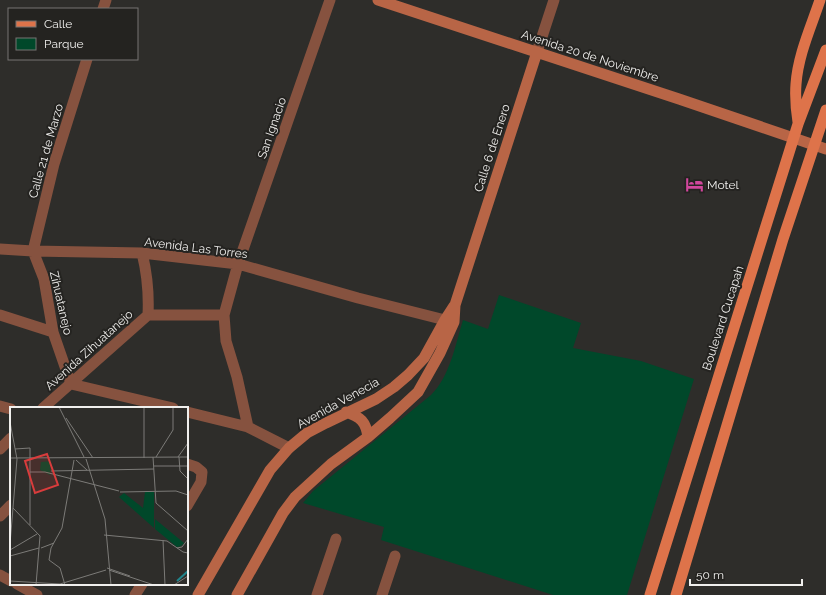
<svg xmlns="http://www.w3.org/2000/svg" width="826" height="595" viewBox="0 0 826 595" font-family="Raleway,sans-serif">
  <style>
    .green { fill: #00482a }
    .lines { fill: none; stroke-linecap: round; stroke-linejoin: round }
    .minor { stroke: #86523f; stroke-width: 11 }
    .tertiary { stroke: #86523f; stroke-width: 11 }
    .secondary { stroke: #b86546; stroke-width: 11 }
    .primary { stroke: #de734a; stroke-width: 11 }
    .labels { text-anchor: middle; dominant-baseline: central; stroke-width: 4; stroke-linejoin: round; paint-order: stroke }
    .street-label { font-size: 12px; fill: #f0efed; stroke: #242320 }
    .poi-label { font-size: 12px; fill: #f0efed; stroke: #242320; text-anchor: start }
    .inset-river { fill: none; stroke: #20868d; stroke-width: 2 }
    .inset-road { fill: none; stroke: #7c7b78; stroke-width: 1 }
    .view { fill: #d93c3c; fill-opacity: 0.15; stroke: #d93c3c; stroke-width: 2 }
    .inset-edge { fill: none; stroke: #f0efed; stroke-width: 2 }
  </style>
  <rect width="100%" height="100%" fill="#2e2d2a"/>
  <path class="green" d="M 499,295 L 581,323 L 573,348 L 641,361 L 694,379 L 627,595 L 553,595 L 381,540 L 384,527 L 303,503 L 313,491 L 431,395 C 450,376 455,346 463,320 L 488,329 Z"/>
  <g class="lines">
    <path class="minor" d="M 103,9 L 106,0
      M 537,52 L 554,0
      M 87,59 L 54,164 L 33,251 L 44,279 L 53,332 L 71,384 L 173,408
      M 0,249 L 33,251 L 142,253 L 238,264 L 358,298 L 453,322
      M 142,253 C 147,273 149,294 148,315
      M 0,315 L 53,332
      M 0,406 L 11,409
      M 43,408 L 148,315 L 224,315
      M 187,412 L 248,427 L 289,448
      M 248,427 L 237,377 L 226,341 L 224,315 L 238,264 L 330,0
      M 0,449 L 11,438
      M 187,464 L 196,467 L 202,472 L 201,482 L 187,506
      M 0,516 L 11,505
      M 0,575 L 11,581
      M 17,584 L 37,595
      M 135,595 L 142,584
      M 317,595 L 336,539"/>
    <path class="tertiary" d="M 382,595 L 395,556"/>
    <path class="secondary" d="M 378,0 L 679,99 L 826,149
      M 346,412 C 361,417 366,422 368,437
      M 198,595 L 270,470 L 289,448 L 307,433 L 326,423 L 376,399 L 394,387 L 408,375 L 424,358 L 445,320 L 454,306
      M 237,595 L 283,513 L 295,497 L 331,464 L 368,437 L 390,418 L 418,392 L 440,353 L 454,322 L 455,305 L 537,52"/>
    <path class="primary" d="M 798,122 C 796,109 795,97 796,84 C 798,55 811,27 820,0
      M 650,595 L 798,124 L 826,50
      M 676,595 L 783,239 L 826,110"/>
  </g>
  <defs>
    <symbol id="hotel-bare" viewBox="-9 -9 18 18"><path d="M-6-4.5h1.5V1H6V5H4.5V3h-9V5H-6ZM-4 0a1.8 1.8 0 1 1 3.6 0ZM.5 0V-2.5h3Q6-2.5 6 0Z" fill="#d1479c" stroke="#242320" stroke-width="2.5" paint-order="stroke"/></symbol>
  </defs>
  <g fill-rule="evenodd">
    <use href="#hotel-bare" x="682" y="172" width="25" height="25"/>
  </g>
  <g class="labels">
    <g class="street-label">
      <text transform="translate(590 56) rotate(18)">Avenida 20 de Noviembre</text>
      <text transform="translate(272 128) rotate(-71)">San Ignacio</text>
      <text transform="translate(492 148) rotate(-72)">Calle 6 de Enero</text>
      <text transform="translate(46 151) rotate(-74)">Calle 21 de Marzo</text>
      <text transform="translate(196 248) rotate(7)">Avenida Las Torres</text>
      <text transform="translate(61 303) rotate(77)">Zihuatanejo</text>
      <text transform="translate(723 318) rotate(-72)">Boulevard Cucapah</text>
      <text transform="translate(89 350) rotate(-42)">Avenida Zihuatanejo</text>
      <text transform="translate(338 403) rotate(-29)">Avenida Venecia</text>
    </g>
    <g class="poi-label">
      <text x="707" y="185">Motel</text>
    </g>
  </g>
  <g transform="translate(10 407)">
    <rect width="178" height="178" fill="#2e2d2a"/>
    <path d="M 41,54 L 40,68 L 30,63 L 31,55 ZM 135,85 L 144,85 L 144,121 L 109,90 L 114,86 L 133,101 ZM 145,112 L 174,136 L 171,139 L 167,140 L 145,122 Z" fill="#00482a"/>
    <path class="inset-river" d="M 167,174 L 178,164"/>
    <path class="inset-road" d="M 49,0 L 74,50M 134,0 L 134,51M 56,11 L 83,51M 0,15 L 7,52 L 3,101 L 30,129 L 26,178M 5,42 L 20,41 L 20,118M 143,50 L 146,96 L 178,124M 146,50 L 163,23 L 163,0M 168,50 L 178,36M 169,50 L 170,64 L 178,72M 0,51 L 178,50M 76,52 L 95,112 L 101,178M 66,53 L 77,63M 144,59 L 178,59M 41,64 L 144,62M 20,65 L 35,65 L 109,84M 110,85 L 166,84 L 178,88M 94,128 L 157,134 L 173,145 L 178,146M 153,133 L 155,178M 0,137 L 3,101M 31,141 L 44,136M 167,141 L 172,140 L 178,132M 0,143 L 27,127M 0,149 L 29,141M 97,161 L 120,169M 99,163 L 144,178M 0,174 L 50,177 L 96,163M 55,178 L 50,161 L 39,153 L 41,141 L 52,121 L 64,53M 164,178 L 178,169"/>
    <path class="view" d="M 37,47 L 48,78 L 25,86 L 15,54 Z"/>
    <rect width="178" height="178" class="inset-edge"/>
  </g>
  <rect x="8" y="8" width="130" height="52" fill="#242320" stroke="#767572"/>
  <rect x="16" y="21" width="20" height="6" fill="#de734a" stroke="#767572"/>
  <text x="44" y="28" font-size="12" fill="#f0efed">Calle</text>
  <rect x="16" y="38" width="20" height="12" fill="#00482a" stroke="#767572"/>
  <text x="44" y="48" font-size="12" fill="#f0efed">Parque</text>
  <path d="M690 579v6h112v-6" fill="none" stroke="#f0efed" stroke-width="2"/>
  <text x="696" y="579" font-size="12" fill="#f0efed" stroke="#242320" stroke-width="3" paint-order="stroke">50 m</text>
</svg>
